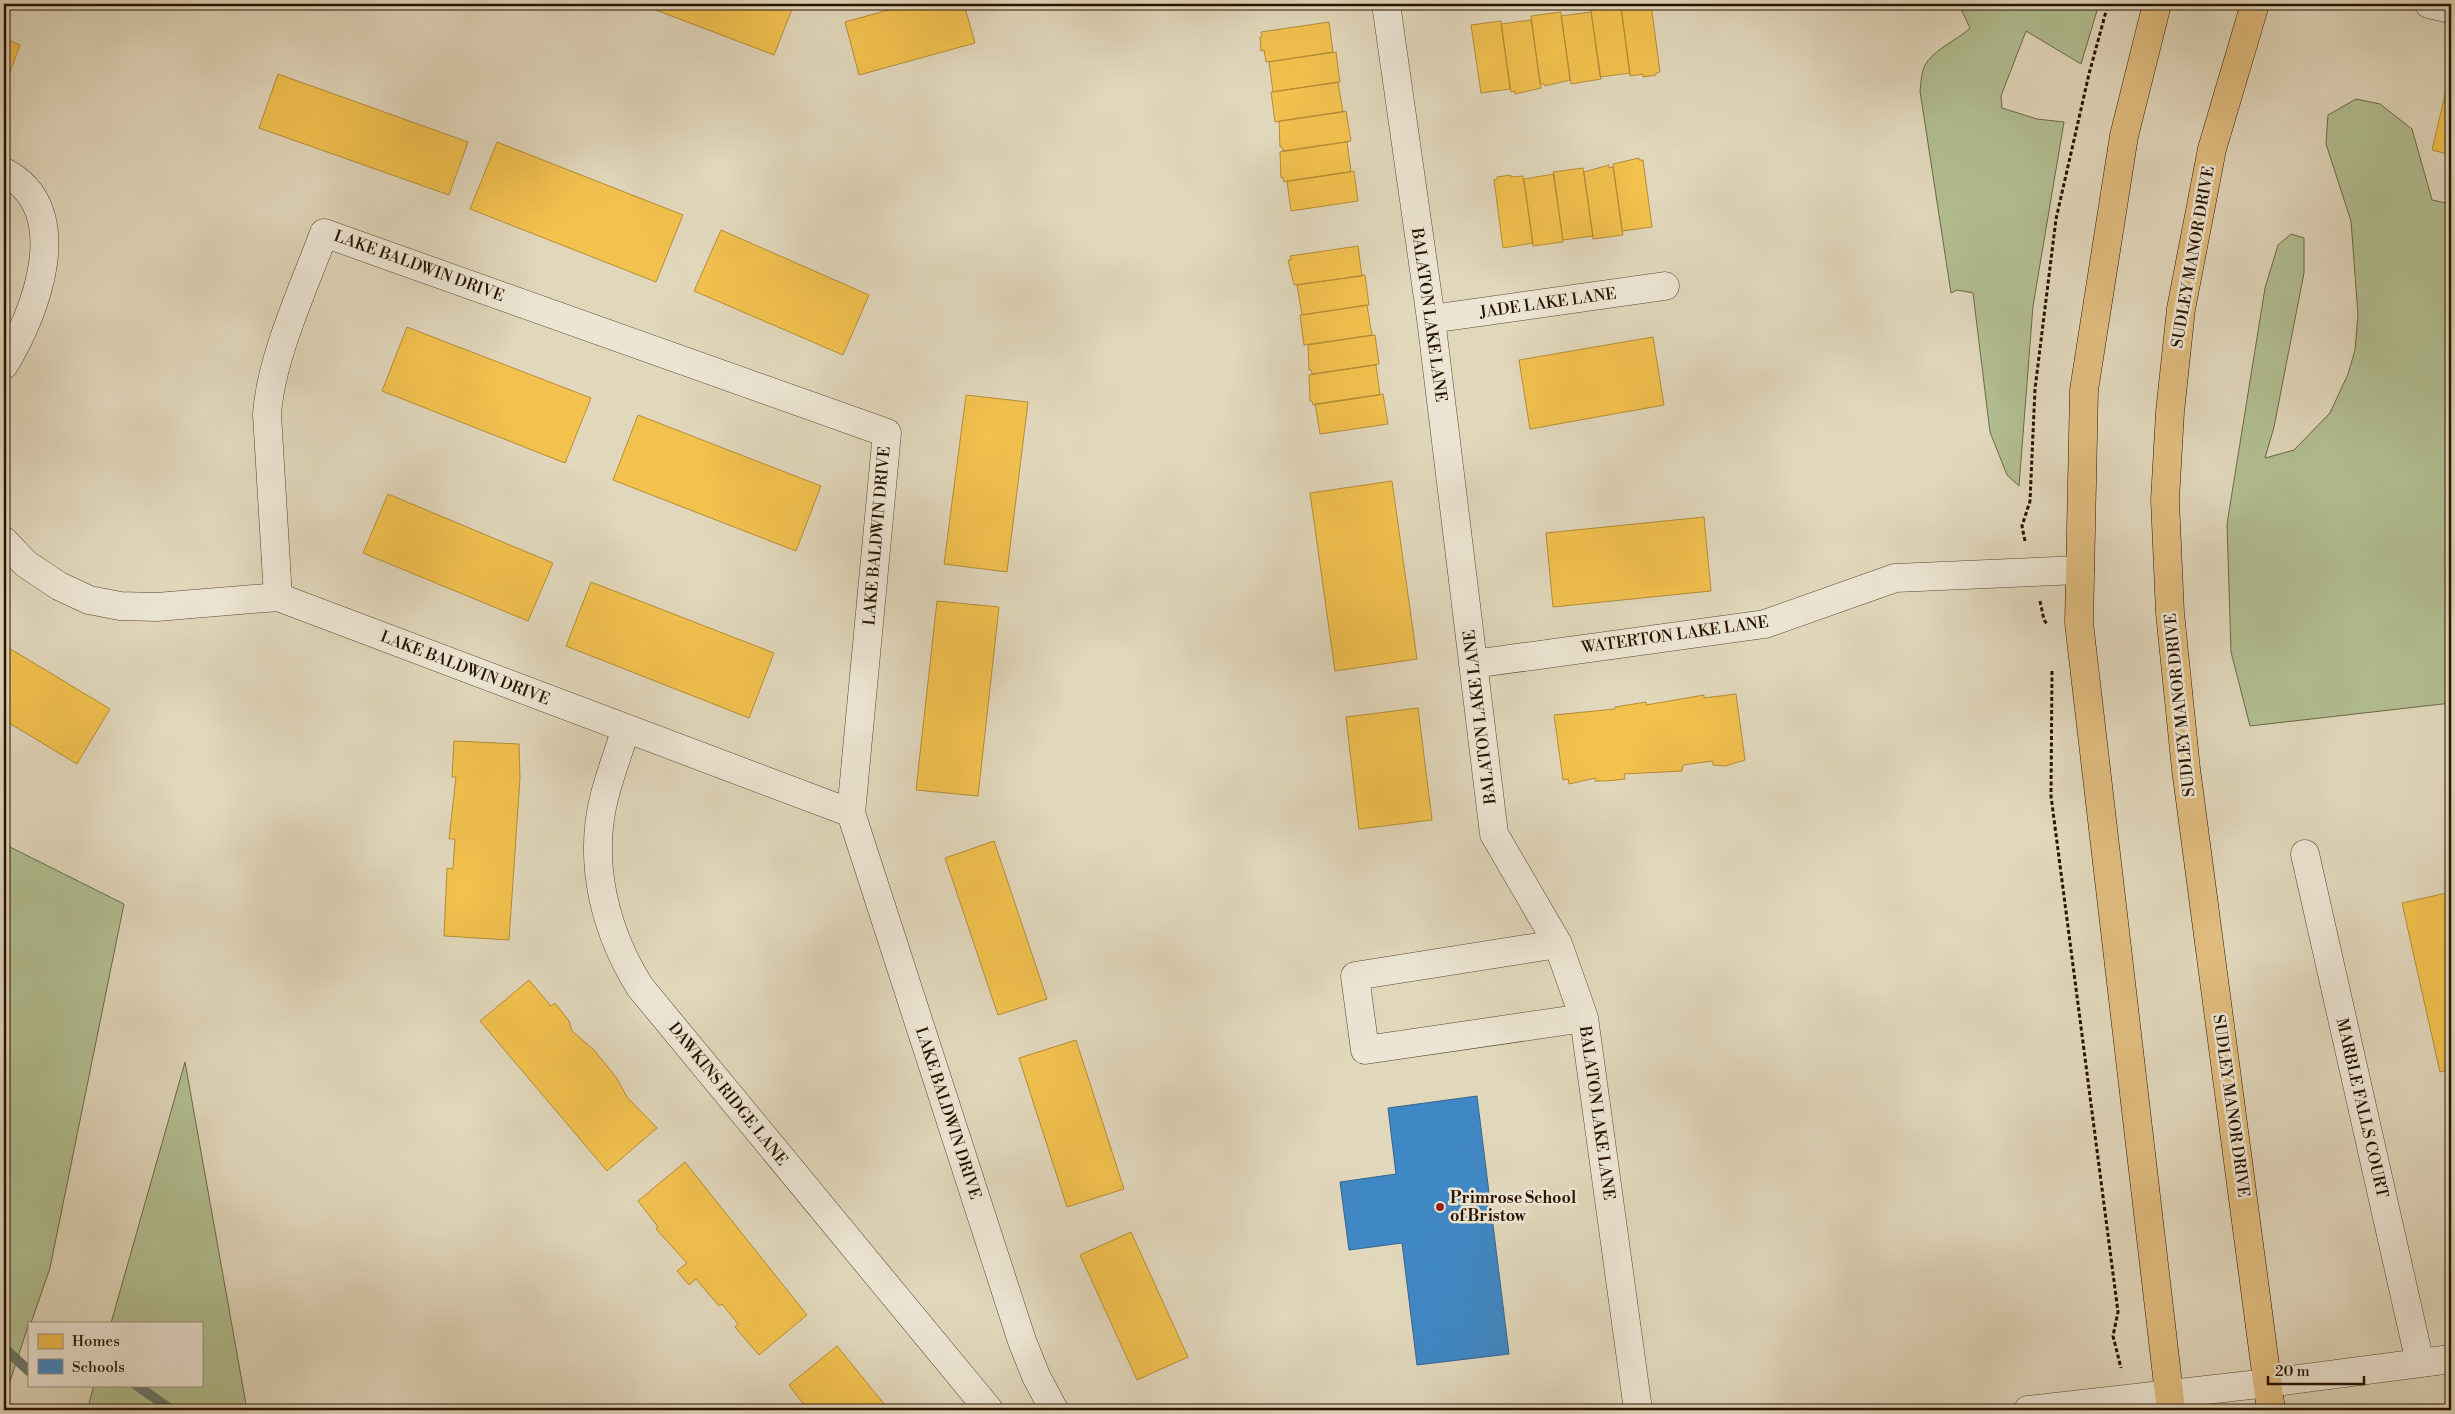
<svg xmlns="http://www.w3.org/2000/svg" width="2455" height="1414" viewBox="0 0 2455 1414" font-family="'Libre Bodoni',serif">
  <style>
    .green { fill: #b1be91; stroke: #6d6848 }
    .homes { fill: #f2c14e; stroke: #b68d37 }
    .schools { fill: #3f88c5; stroke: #38658a }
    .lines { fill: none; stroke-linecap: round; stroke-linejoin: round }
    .stream { stroke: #69776a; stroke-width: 10 }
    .minor-casing { stroke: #57442f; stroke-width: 29 }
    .major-casing { stroke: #291300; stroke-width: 29 }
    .path { stroke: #291300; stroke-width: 3; stroke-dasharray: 4 2.5; stroke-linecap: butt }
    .minor { stroke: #ece5d3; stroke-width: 28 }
    .major { stroke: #e0bc7e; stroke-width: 28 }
    .poi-dot { fill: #8f2418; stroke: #ece5d3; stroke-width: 2 }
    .labels { text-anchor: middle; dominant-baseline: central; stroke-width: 5; stroke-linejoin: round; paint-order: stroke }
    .street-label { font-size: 16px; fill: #291300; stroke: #ece5d3 }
    .poi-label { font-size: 16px; font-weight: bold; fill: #291300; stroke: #ece5d3; text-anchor: start }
  </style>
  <rect width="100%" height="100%" fill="#e1d7bb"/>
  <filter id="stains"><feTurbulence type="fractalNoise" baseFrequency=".004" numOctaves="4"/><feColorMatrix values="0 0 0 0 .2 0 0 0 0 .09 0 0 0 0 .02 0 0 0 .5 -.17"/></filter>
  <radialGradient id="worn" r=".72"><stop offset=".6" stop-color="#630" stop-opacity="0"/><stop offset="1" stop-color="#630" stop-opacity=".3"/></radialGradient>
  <path class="green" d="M 1937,4 L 2099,4 L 2081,64 L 2026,31 L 2001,96 L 2002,108 L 2037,119 L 2064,122 L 2033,306 L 2019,486 L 2007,475 L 1990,432 L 1973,293 L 1957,290 L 1951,293 L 1920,91 C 1921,84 1921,74 1924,67 C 1933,49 1955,42 1970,28 L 1961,9 Z
    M 2356,99 L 2380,104 L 2412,129 L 2432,200 L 2451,204 L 2451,703 L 2250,726 L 2231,652 L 2227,524 L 2265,288 L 2278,245 L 2291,234 L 2304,238 L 2304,273 L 2274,427 L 2265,458 L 2294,450 L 2330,413 L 2348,374 L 2355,350 L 2358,315 L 2351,221 L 2326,144 L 2328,115 Z
    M 4,844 L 124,904 L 50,1268 L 31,1323 L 29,1323 L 4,1400 Z
    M 185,1062 L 247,1410 L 87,1410 L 94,1385 L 201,1385 L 201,1323 L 111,1323 Z"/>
  <path class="homes" d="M 640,4 L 794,4 L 774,55 Z
    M 910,4 L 964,4 L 975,43 L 859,75 L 845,22 Z
    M 1651,4 L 1660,72 L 1656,73 L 1656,75 L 1643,77 L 1643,74 L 1630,76 L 1621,8 Z
    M 1621,6 L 1630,73 L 1600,77 L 1591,10 Z
    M 1561,12 L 1570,80 L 1545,86 L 1544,84 L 1540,84 L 1531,16 Z
    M 1591,12 L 1601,79 L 1571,84 L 1561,16 Z
    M 1531,20 L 1541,88 L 1515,94 L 1515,91 L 1511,92 L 1501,24 Z
    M 1501,21 L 1510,89 L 1481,93 L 1471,25 Z
    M 1329,22 L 1333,52 L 1266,62 L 1264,50 L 1261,51 L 1260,37 L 1262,37 L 1261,32 Z
    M 4,38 L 20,45 L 4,88 Z
    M 1336,52 L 1340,82 L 1273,92 L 1269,62 Z
    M 2451,69 L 2451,155 L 2432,150 Z
    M 278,74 L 468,142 L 449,195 L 259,128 Z
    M 1338,82 L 1343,112 L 1275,122 L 1271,92 Z
    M 1346,111 L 1351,141 L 1283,151 L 1282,147 L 1280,147 L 1279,121 Z
    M 497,142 L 683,215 L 656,282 L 470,209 Z
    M 1347,142 L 1351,172 L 1284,182 L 1283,177 L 1281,178 L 1280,152 Z
    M 1639,158 L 1639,160 L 1643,160 L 1652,227 L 1622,231 L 1613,164 Z
    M 1609,165 L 1609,168 L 1613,167 L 1623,235 L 1593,239 L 1584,172 Z
    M 1583,168 L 1593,236 L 1563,240 L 1553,172 Z
    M 1354,171 L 1358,201 L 1291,211 L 1287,181 Z
    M 1554,174 L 1563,242 L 1533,246 L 1524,179 Z
    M 1511,175 L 1511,177 L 1523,176 L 1533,243 L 1503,248 L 1494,180 L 1497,179 L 1497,177 Z
    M 721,230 L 869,295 L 843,355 L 694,291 Z
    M 1358,246 L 1362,276 L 1294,285 L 1288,260 L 1291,260 L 1290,256 Z
    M 1365,275 L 1369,305 L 1302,315 L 1297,285 Z
    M 1367,305 L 1372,335 L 1304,345 L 1300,315 Z
    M 407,327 L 591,398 L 565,463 L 382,391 Z
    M 1375,335 L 1379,364 L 1312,374 L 1311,370 L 1309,370 L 1308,345 Z
    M 1653,337 L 1664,405 L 1530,429 L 1519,360 Z
    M 1376,365 L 1380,395 L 1313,405 L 1312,401 L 1310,401 L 1309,375 Z
    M 1383,394 L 1388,424 L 1320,434 L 1315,404 Z
    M 966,395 L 1028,402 L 1007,572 L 944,564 Z
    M 638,415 L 821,486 L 796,551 L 613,480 Z
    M 1392,481 L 1417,659 L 1335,671 L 1310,493 Z
    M 388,494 L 553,563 L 528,621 L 363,553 Z
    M 1704,517 L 1711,591 L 1553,607 L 1546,533 Z
    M 591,582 L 774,653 L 749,718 L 566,646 Z
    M 937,601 L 999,607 L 978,796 L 916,790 Z
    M 4,645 L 110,709 L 77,764 L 4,720 Z
    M 1736,694 L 1745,760 L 1725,766 L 1713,765 L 1713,761 L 1683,765 L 1682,771 L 1624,774 L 1625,779 L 1607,781 L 1595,781 L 1595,778 L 1569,784 L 1568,779 L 1563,780 L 1554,715 L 1615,709 L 1615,707 L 1646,702 L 1646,705 L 1704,695 L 1704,698 Z
    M 1418,708 L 1432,820 L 1359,829 L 1346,717 Z
    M 454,741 L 519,744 L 520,778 L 509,940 L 444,936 L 447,868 L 453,869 L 455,839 L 449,839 L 456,777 L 452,777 Z
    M 994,841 L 1047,999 L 998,1015 L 945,858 Z
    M 2451,892 L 2451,1069 L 2440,1072 L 2402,903 Z
    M 529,980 L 551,1006 L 555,1003 L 569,1021 L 572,1031 L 594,1050 L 616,1077 L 627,1097 L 657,1128 L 607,1171 L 480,1021 Z
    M 1076,1040 L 1124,1189 L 1067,1207 L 1019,1058 Z
    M 2451,1115 L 2451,1130 L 2448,1116 Z
    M 685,1162 L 807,1315 L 759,1355 L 735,1327 L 738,1324 L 722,1304 L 719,1306 L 696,1279 L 689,1285 L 677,1271 L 687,1263 L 656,1229 L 658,1227 L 638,1201 Z
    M 1131,1232 L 1188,1357 L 1137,1380 L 1080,1255 Z
    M 837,1346 L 889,1410 L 808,1410 L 789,1385 Z"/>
  <path class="schools" d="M 1477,1096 L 1509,1354 L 1417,1365 L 1402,1243 L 1349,1250 L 1340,1182 L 1396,1174 L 1388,1108 Z"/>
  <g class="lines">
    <path class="stream" d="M 4,1348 L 29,1371
      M 136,1385 L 172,1410"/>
    <defs>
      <path id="minor" d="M 1386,4 L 1431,319 L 1494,834 L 1558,944 L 1584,1018 L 1638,1410
        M 2429,4 L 2451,9
        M 4,172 C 77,209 35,315 4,365
        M 1431,319 L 1665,286
        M 4,541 L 26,564 L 59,586 L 89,600 L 120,606 L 157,607 L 278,597 L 851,813
        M 278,597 L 267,414 C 271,357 304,287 324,233 L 887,433 L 851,813 L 1022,1341 L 1036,1376 L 1054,1410
        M 1473,664 L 1765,624 L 1895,578 L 2080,570
        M 626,728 C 619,751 610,774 604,798 C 588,863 605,931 640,987 L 989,1410
        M 2305,854 L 2420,1363
        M 1558,944 L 1355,976 L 1365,1050 L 1584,1018
        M 2028,1410 L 2268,1383 L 2451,1359"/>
      <path id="major" d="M 2157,4 L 2124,136 L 2084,390 L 2079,623 L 2171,1410
        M 2255,4 L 2212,149 L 2181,309 L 2170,412 L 2165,500 L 2170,613 L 2186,769 L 2271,1410"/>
    </defs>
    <use href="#minor" class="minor-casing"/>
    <use href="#major" class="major-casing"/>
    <path class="path" d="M 2025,541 L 2022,526 L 2030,501 L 2035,389 L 2056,219 L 2089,74 L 2108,4
      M 2040,601 L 2044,620 L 2048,625
      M 2052,671 L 2051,796 L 2118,1312 L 2113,1336 L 2121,1368"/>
    <use href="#minor" class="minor"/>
    <use href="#major" class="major"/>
  </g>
  <circle class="poi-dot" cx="1440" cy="1207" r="5"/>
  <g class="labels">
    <g class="street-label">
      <text transform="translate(2193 257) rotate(-80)">SUDLEY MANOR DRIVE</text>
      <text transform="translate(419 266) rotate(20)">LAKE BALDWIN DRIVE</text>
      <text transform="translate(1548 303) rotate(-8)">JADE LAKE LANE</text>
      <text transform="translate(1429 315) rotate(82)">BALATON LAKE LANE</text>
      <text transform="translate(877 536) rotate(-85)">LAKE BALDWIN DRIVE</text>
      <text transform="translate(1675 635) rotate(-8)">WATERTON LAKE LANE</text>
      <text transform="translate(465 668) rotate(21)">LAKE BALDWIN DRIVE</text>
      <text transform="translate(2180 705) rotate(-96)">SUDLEY MANOR DRIVE</text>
      <text transform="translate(1480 717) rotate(-97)">BALATON LAKE LANE</text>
      <text transform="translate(728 1094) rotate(51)">DAWKINS RIDGE LANE</text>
      <text transform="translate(2231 1106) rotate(82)">SUDLEY MANOR DRIVE</text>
      <text transform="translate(2362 1108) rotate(77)">MARBLE FALLS COURT</text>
      <text transform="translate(948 1113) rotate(72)">LAKE BALDWIN DRIVE</text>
      <text transform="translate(1597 1113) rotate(82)">BALATON LAKE LANE</text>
    </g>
    <g class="poi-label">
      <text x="1450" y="1198">Primrose School<tspan x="1450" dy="18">of Bristow</tspan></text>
    </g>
  </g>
  <rect width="2455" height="1414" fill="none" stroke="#e1d7bb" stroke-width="20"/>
  <rect x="5" y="5" width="2445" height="1404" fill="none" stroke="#291300" stroke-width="2.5"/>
  <rect x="10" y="10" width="2435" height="1394" fill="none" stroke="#291300"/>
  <rect x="28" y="1322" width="175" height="65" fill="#ece5d3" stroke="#9e917f"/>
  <rect x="38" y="1334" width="25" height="15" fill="#f2c14e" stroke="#9e917f"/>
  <text x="72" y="1346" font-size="15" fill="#291300">Homes</text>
  <rect x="38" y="1359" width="25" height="15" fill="#3f88c5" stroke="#9e917f"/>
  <text x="72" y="1372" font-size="15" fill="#291300">Schools</text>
  <path d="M2268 1376v8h96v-8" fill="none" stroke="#291300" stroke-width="2.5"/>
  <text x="2275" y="1376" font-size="15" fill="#291300" stroke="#ece5d3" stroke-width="4" paint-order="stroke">20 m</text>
  <rect width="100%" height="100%" filter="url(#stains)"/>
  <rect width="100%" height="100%" fill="url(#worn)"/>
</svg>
